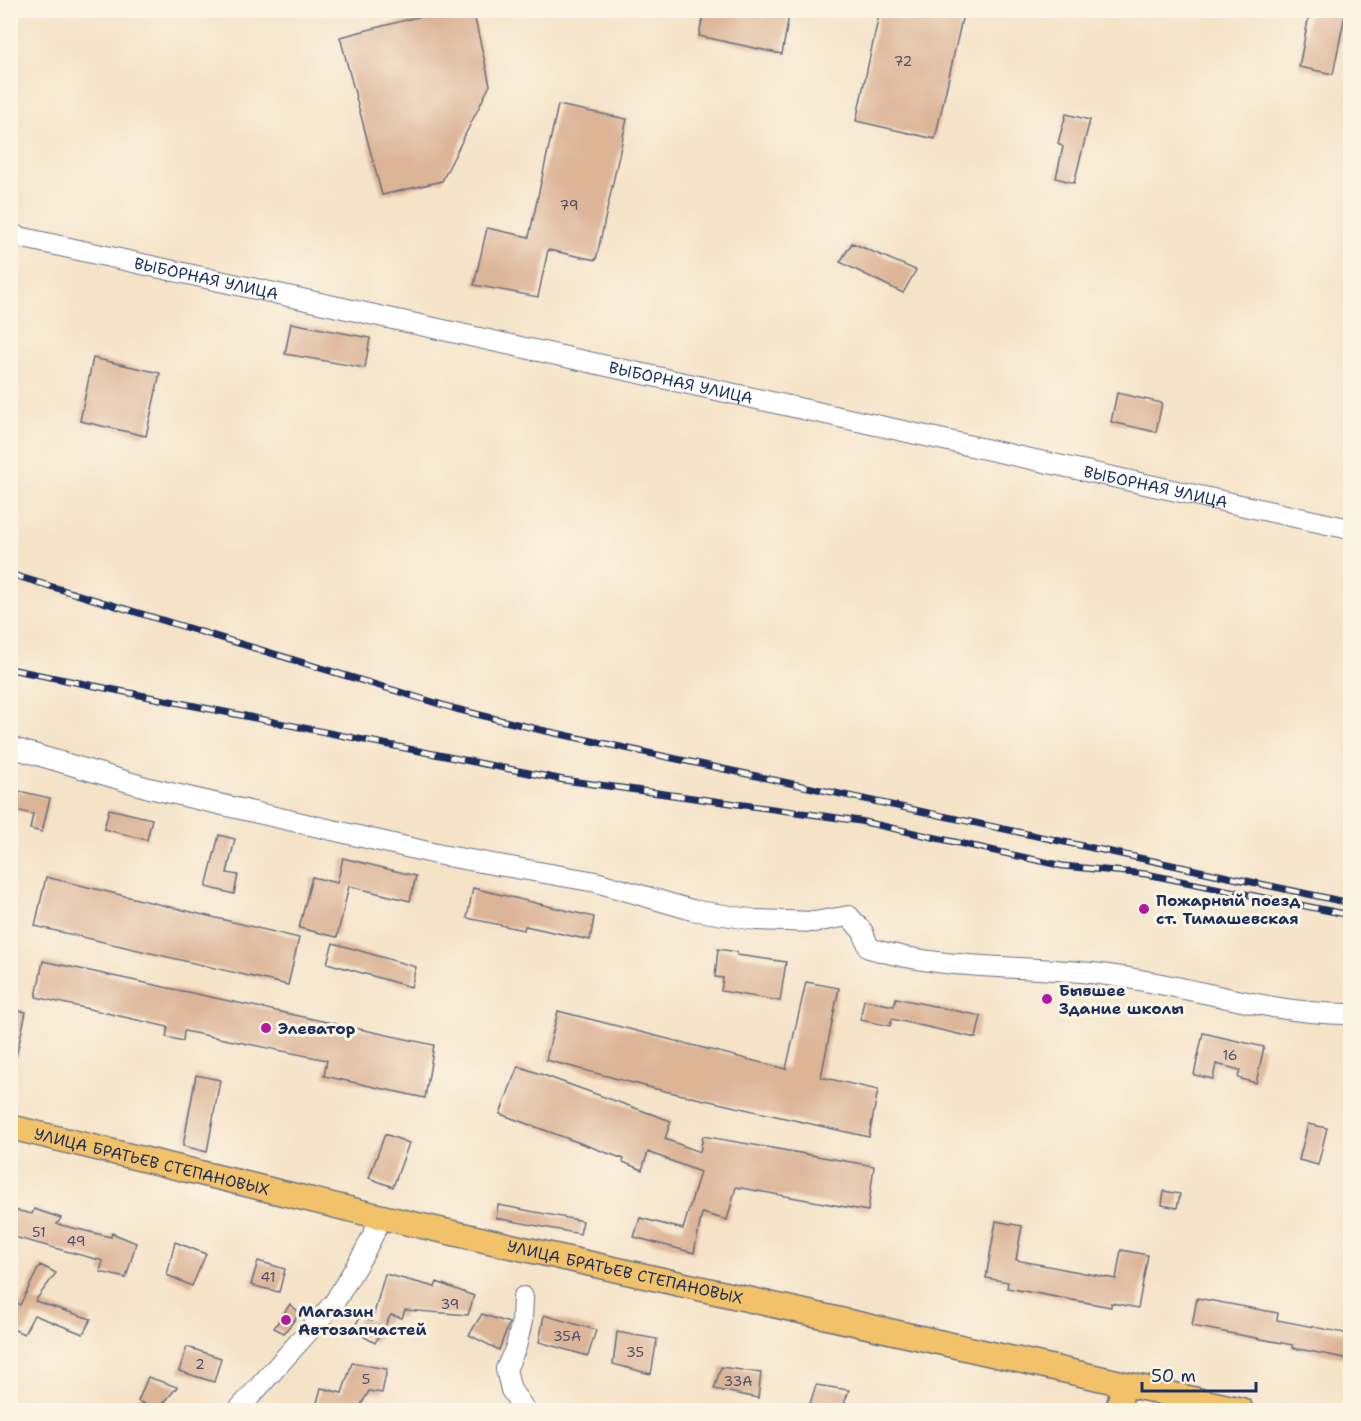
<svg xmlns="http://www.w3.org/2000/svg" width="1361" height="1421" viewBox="0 0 1361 1421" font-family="'Shantell Sans',sans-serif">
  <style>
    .building { fill: #dcb496 }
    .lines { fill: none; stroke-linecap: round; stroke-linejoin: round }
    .minor-casing { stroke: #676e83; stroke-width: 22 }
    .major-casing { stroke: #676e83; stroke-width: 27 }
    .minor { stroke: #fff; stroke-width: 20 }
    .major { stroke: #f2c26a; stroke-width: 24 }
    .rail-casing { stroke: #1b2f5e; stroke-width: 7 }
    .rail { stroke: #fcf5e5; stroke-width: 4.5; stroke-dasharray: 14; stroke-linecap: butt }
    .poi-dot { fill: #b5179e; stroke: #fcf5e5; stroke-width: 2 }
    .labels { text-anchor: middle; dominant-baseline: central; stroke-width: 6; stroke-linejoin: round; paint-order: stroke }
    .number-label { font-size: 14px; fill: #4b506c }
    .street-label { font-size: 16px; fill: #1b2f5e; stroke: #fcf5e5 }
    .poi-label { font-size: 16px; font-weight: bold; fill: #1b2f5e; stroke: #fcf5e5; text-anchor: start }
  </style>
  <rect width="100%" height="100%" fill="#fcf5e5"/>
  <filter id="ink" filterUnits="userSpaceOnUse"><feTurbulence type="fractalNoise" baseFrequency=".0167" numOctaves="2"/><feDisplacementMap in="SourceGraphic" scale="12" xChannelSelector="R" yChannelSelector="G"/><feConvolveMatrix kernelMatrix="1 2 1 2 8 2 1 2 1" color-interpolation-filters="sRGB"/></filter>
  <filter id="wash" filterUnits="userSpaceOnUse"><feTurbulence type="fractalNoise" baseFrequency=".008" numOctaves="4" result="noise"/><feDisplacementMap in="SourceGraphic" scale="24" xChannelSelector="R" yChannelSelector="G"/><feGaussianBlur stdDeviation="1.35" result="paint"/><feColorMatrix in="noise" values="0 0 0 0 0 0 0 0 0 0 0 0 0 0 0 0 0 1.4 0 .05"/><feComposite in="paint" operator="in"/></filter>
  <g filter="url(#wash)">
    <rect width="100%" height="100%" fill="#f5e3c8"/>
    <g id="blocks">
      <path class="building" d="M 445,10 L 473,10 L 490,85 L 442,181 L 382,195 L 340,37 Z
        M 704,10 L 790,10 L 782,54 L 699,36 Z
        M 880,10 L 964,10 L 935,139 L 856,121 Z
        M 1310,10 L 1346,10 L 1333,74 L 1299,67 Z
        M 558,105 L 627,119 L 596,260 L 548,250 L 538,297 L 474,285 L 487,228 L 529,237 Z
        M 1066,114 L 1090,120 L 1074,183 L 1056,178 L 1063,147 L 1058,143 Z
        M 852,243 L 916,270 L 903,293 L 840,262 Z
        M 291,323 L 370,338 L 365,368 L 285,354 Z
        M 93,358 L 160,373 L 146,436 L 80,421 Z
        M 1117,393 L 1162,403 L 1156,432 L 1111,422 Z
        M 10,789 L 50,798 L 42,832 L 30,829 L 33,814 L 10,809 Z
        M 109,809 L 152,819 L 147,840 L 104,829 Z
        M 219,835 L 235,839 L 227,873 L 238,875 L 234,894 L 206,887 Z
        M 343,858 L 416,876 L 410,901 L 349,886 L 337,937 L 299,928 L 312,877 L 337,883 Z
        M 46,877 L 299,938 L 288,985 L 35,926 Z
        M 473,888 L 594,917 L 590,940 L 525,926 L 524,930 L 467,918 Z
        M 333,943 L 416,967 L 411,987 L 327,963 Z
        M 718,949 L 737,952 L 737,955 L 786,962 L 780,1001 L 721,991 L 723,978 L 715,977 Z
        M 43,961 L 434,1045 L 425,1098 L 324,1076 L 327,1060 L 184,1031 L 183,1041 L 166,1037 L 168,1027 L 36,997 Z
        M 806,982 L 839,988 L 821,1077 L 878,1090 L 869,1137 L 656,1089 L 546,1060 L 558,1011 L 786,1069 Z
        M 896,998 L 981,1016 L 976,1038 L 892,1019 L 890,1026 L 860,1020 L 864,1000 L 894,1006 Z
        M 10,1009 L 26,1012 L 16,1057 L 10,1056 Z
        M 1203,1033 L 1264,1047 L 1256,1083 L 1238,1078 L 1240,1070 L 1216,1064 L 1213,1079 L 1194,1075 Z
        M 518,1066 L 671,1121 L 665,1139 L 700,1152 L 703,1136 L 874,1166 L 868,1211 L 736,1187 L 727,1220 L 702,1213 L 694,1253 L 634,1237 L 640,1218 L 683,1229 L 700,1172 L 648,1152 L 642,1170 L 623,1162 L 624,1159 L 500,1114 Z
        M 196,1075 L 220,1080 L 207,1152 L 183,1146 Z
        M 1308,1124 L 1327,1128 L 1318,1165 L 1299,1160 Z
        M 385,1134 L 409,1143 L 393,1187 L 369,1178 Z
        M 1164,1191 L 1180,1194 L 1177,1208 L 1162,1205 Z
        M 498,1205 L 583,1221 L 580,1234 L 496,1218 Z
        M 10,1209 L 32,1214 L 34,1209 L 61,1218 L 57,1224 L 111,1237 L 112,1233 L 136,1243 L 126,1278 L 100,1272 L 103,1261 L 10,1236 Z
        M 996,1221 L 1022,1226 L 1016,1260 L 1116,1279 L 1121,1250 L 1148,1255 L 1138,1308 L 1111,1303 L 1111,1307 L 1007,1288 L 1008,1282 L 986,1278 Z
        M 175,1242 L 206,1254 L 192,1286 L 167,1275 Z
        M 258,1261 L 285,1269 L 279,1292 L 251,1285 Z
        M 40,1265 L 56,1273 L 35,1301 L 91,1319 L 83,1334 L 34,1315 L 24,1334 L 10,1328 L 10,1313 L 17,1303 L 20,1305 Z
        M 385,1274 L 435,1287 L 437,1282 L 474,1296 L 468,1315 L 405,1310 L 402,1318 L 391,1315 L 375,1343 L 352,1330 L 361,1316 L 372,1321 Z
        M 1197,1298 L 1278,1313 L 1277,1320 L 1350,1334 L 1350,1359 L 1293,1348 L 1293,1345 L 1192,1326 Z
        M 290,1304 L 300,1313 L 284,1333 L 274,1328 Z
        M 482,1314 L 509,1323 L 499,1350 L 469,1335 Z
        M 544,1315 L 596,1330 L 588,1356 L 539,1342 Z
        M 617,1332 L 657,1339 L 651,1374 L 613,1364 Z
        M 187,1347 L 221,1358 L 214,1382 L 179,1371 Z
        M 352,1363 L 387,1369 L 382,1393 L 369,1391 L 358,1410 L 315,1410 L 321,1388 L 342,1393 Z
        M 721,1367 L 761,1373 L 758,1398 L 714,1389 Z
        M 148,1377 L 177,1387 L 158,1410 L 138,1401 Z
        M 816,1385 L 849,1390 L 842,1410 L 808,1410 Z"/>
    </g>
  </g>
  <g filter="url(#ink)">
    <use href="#blocks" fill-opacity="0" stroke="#676e83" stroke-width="1.5"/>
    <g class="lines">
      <defs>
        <g id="minor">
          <path id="s1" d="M 10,235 L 1350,529"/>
          <path d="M 10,747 L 149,788 L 441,855 L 596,882 L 692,910 L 756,920 L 814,922 L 849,916 L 863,932 L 869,948 C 947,972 1029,964 1108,975 C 1188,985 1271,1015 1350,1014"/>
          <path d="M 523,1297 L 522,1321 L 516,1347 L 506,1369 L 511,1390 L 525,1410"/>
          <path d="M 238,1410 L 334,1303 L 364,1253 L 382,1217"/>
        </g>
        <g id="major">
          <path id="s2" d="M 10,1127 L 382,1217 L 1241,1410"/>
          <path d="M 1118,1410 L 1123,1386"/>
        </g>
      </defs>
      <use href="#minor" class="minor-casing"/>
      <use href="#major" class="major-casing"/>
      <use href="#minor" class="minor"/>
      <use href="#major" class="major"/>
      <defs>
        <path id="rail" d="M 10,574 L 456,709 L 541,730 L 1350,903
          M 10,669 L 564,780 L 860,821 L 1063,866 L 1146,874 L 1350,915"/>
      </defs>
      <use href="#rail" class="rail-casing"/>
      <use href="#rail" class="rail"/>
    </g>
  </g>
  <g class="poi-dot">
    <circle cx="1144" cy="909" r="6"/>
    <circle cx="1047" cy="999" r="6"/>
    <circle cx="266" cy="1028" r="6"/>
    <circle cx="286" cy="1320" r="6"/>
  </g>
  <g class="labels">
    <g class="number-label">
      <text x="903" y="61">72</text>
      <text x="569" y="205">79</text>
      <text x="1230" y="1055">16</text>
      <text x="39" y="1232">51</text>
      <text x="76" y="1241">49</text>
      <text x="268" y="1277">41</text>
      <text x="450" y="1304">39</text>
      <text x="567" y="1336">35А</text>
      <text x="635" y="1352">35</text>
      <text x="200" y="1364">2</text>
      <text x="366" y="1379">5</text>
      <text x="738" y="1381">33А</text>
    </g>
    <g class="street-label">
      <text stroke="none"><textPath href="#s1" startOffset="201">ВЫБОРНАЯ УЛИЦА</textPath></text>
      <text stroke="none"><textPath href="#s1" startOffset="687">ВЫБОРНАЯ УЛИЦА</textPath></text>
      <text stroke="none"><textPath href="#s1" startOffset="1173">ВЫБОРНАЯ УЛИЦА</textPath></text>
      <text stroke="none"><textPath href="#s2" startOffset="146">УЛИЦА БРАТЬЕВ СТЕПАНОВЫХ</textPath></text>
      <text stroke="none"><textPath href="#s2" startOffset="632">УЛИЦА БРАТЬЕВ СТЕПАНОВЫХ</textPath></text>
    </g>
    <g class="poi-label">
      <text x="1156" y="900">Пожарный поезд<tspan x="1156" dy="18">ст. Тимашевская</tspan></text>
      <text x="1059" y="990">Бывшее<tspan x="1059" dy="18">Здание школы</tspan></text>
      <text x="278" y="1028">Элеватор</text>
      <text x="298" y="1311">Магазин<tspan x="298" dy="18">Автозапчастей</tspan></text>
    </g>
  </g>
  <rect width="1361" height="1421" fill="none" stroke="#fcf5e5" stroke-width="36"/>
  <path d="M1142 1382v9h114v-9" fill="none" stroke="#1b2f5e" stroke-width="3"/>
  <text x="1151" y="1382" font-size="18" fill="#1b2f5e" stroke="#fcf5e5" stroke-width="4.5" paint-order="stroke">50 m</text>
</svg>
